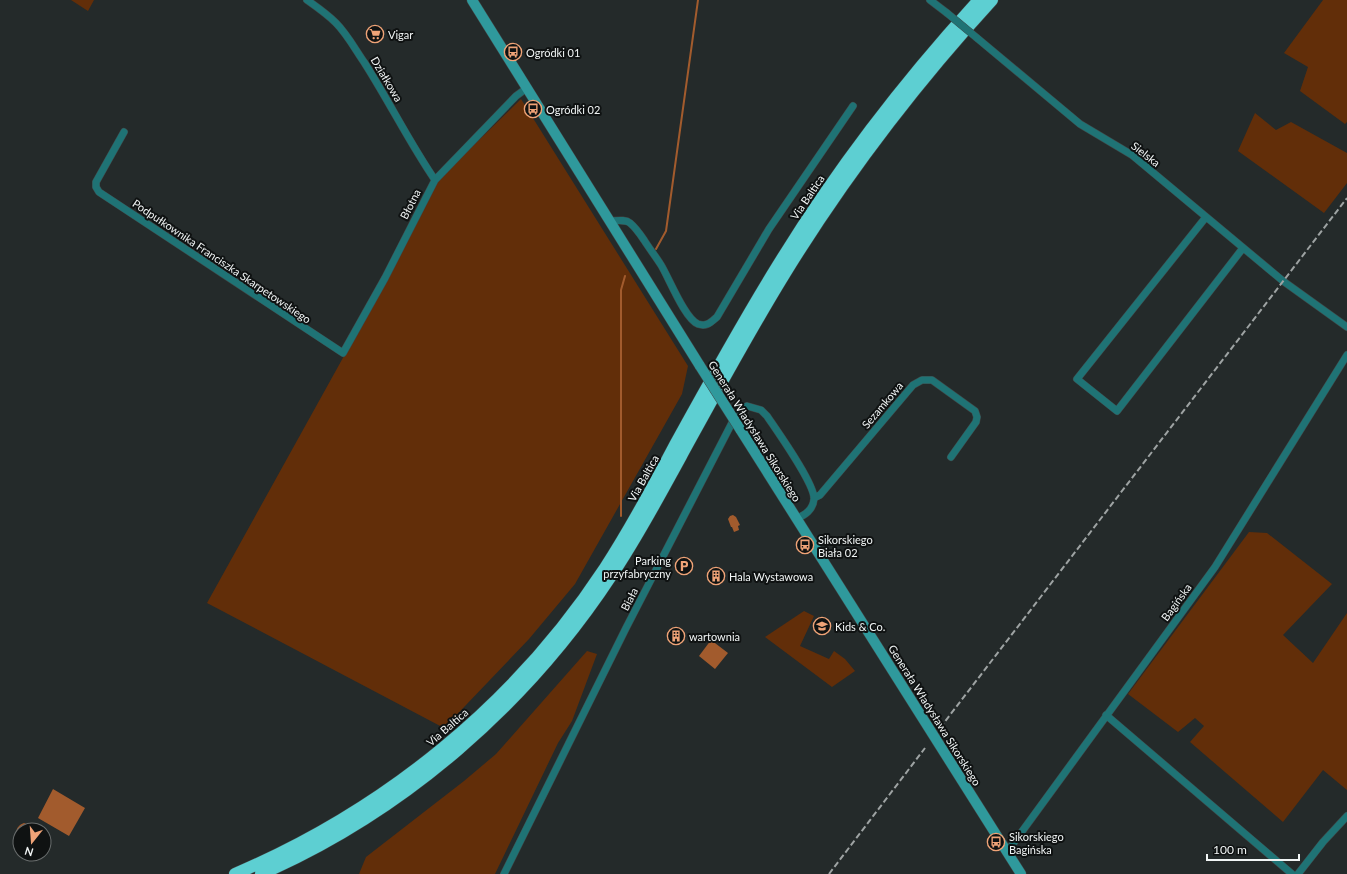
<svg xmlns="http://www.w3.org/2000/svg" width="1347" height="874" viewBox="0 0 1347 874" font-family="Lato,sans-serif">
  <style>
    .green { fill: #622e09 }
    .water { fill: #a25b2d }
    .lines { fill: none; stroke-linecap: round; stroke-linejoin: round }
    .stream { stroke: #a25b2d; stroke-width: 2 }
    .street-casing { stroke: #414646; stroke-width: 8 }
    .secondary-casing { stroke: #414646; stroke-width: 11 }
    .highway-casing { stroke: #414646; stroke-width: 13 }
    .street { stroke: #1f7375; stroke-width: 7 }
    .secondary { stroke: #2f999c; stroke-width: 10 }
    .highway { stroke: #5dcfd2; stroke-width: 12 }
    .rail { stroke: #9ea3a3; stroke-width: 2; stroke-dasharray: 6 3; stroke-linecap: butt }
    .street-bridge-casing { stroke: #414646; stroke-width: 8; stroke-linecap: butt }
    .secondary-bridge-casing { stroke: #414646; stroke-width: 11; stroke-linecap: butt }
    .street-bridge { stroke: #1f7375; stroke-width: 7 }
    .secondary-bridge { stroke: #2f999c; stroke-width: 10 }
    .labels { text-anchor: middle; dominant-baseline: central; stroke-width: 4; stroke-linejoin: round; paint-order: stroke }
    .poi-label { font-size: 11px; fill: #f1f5f5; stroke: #0f1212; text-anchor: start }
    .street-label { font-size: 11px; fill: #f1f5f5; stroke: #0f1212 }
  </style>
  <rect width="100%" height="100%" fill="#242a2a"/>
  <path class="green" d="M 71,0 L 94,0 L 88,11 Z
    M 1323,0 L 1347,0 L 1347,122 L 1345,124 L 1300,91 L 1308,67 L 1284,53 Z
    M 521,99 L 688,366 L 682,394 L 575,584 L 529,639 L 444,728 L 207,603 L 395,264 L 438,180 Z
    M 1255,113 L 1276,130 L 1291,122 L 1347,153 L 1347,183 L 1324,213 L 1238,151 Z
    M 1249,532 L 1267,533 L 1332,584 L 1283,635 L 1313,663 L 1347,613 L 1347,790 L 1323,770 L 1283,822 L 1190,742 L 1204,726 L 1195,718 L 1178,732 L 1128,694 Z
    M 804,611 L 814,616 L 800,646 L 829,659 L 834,651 L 845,659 L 855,671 L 832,687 L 765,637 Z
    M 587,651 L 597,654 L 572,721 L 558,743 L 495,874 L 359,874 L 366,857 L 464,781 L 496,754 Z"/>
  <path class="water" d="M 733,515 L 736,517 L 740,525 L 738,526 L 739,530 L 734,532 L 732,527 L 731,527 L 728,519 L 730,516 Z
    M 711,640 L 728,653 L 715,669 L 699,656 Z
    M 53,789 L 85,808 L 69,836 L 38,818 Z
    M 24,823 L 29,825 L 32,830 L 20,830 L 20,839 C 14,833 16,826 24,823 Z
    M 44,833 C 51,837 51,845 44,849 Z"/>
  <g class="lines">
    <path class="stream" d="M 656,249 L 666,231 L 698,0
      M 621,516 L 621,290 L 625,276"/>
    <defs>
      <path id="street" d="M 307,0 C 317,7 327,14 336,23 C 347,34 355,49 364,62 C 389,101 409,142 435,180
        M 930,0 L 947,13
        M 977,38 L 1080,124 L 1132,155 L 1283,281 L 1347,327
        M 124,132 L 96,182 L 96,187 L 99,192 L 343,353 L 385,278 L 435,180 L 516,96 L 527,88
        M 1206,217 L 1077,379 L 1117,411 L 1243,248
        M 609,221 C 616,221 625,219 630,223 C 636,228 640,234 644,240 C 649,248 656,257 661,265 C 669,278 685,319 698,324 C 707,327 711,322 717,317 L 769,229 L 853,106
        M 814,498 L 820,495 L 913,385 L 922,380 L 932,380 L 975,411 L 977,417 L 976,422 L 951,457
        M 1106,715 L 1292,874
        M 1007,852 L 1215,567 L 1347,355
        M 504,874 L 626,628 L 735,417 L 741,410 L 747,406 L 761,410 L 767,416 C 777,431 815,484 814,499 C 813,510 805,515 796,519
        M 1298,874 L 1323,842 L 1347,816"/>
      <path id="secondary" d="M 472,0 L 700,366
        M 740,429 L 1021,874"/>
      <path id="highway" d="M 235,874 C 385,810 515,705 605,568 C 631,528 653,487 675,445 C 708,385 741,325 777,267 C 835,172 904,82 979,0
        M 261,874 C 403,812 526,705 611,576 C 637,538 659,496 681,456 C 715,394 748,333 785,273 C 845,176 915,84 992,0"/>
    </defs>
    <use href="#street" class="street-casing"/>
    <use href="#secondary" class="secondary-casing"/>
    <use href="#highway" class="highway-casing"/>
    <use href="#street" class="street"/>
    <use href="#secondary" class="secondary"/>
    <use href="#highway" class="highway"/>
    <path class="rail" d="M 940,728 L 1347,198
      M 829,874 L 925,748"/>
    <defs>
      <path id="street-bridge" d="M 947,13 L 977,38"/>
      <path id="secondary-bridge" d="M 700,366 L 740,429"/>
    </defs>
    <use href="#street-bridge" class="street-bridge-casing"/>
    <use href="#secondary-bridge" class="secondary-bridge-casing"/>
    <use href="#street-bridge" class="street-bridge"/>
    <use href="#secondary-bridge" class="secondary-bridge"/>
  </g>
  <defs>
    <symbol id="supermarket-ring" viewBox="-11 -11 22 22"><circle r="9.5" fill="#0f1212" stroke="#efa377" stroke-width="1.5"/><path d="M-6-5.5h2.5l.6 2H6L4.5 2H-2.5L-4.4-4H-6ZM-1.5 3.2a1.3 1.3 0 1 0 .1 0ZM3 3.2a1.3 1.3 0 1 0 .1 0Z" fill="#efa377"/></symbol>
    <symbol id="bus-ring" viewBox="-11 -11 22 22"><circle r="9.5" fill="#0f1212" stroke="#efa377" stroke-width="1.5"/><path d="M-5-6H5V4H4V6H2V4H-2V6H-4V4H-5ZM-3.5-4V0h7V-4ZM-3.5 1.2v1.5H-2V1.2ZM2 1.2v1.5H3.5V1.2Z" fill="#efa377"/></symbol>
    <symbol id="parking-ring" viewBox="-11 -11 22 22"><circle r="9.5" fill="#0f1212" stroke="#efa377" stroke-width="1.5"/><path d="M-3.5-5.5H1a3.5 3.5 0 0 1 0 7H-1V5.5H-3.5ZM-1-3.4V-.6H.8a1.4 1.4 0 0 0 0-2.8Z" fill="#efa377"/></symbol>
    <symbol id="building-ring" viewBox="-11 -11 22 22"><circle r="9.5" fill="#0f1212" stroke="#efa377" stroke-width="1.5"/><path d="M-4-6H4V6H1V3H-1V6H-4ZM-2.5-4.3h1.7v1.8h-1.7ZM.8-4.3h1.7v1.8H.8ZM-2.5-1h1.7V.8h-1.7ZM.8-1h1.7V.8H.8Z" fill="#efa377"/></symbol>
    <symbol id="school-ring" viewBox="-11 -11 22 22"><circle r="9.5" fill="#0f1212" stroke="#efa377" stroke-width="1.5"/><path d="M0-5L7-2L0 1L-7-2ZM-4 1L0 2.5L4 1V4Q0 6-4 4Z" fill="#efa377"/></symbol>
  </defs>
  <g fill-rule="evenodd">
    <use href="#supermarket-ring" x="365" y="24" width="20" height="20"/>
    <use href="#bus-ring" x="503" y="42" width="20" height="20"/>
    <use href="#bus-ring" x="523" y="99" width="20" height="20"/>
    <use href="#bus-ring" x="795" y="535" width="20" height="20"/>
    <use href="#parking-ring" x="674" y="556" width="20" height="20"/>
    <use href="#building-ring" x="706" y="566" width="20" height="20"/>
    <use href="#school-ring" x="812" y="616" width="20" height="20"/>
    <use href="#building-ring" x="666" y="626" width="20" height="20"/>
    <use href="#bus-ring" x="986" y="832" width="20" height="20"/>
  </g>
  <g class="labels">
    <g class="poi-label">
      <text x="388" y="34">Vigar</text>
      <text x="526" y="52">Ogródki 01</text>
      <text x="546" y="109">Ogródki 02</text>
      <text x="818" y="539">Sikorskiego<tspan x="818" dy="13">Biała 02</tspan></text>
      <text x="671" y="560" text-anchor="end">Parking<tspan x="671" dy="13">przyfabryczny</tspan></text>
      <text x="729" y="576">Hala Wystawowa</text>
      <text x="835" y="626">Kids &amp; Co.</text>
      <text x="689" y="636">wartownia</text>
      <text x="1009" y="836">Sikorskiego<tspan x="1009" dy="13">Bagińska</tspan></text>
    </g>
    <g class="street-label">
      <text transform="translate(387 79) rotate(59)">Działkowa</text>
      <text transform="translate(1146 154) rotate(38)">Sielska</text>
      <text transform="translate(807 197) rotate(-56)">Via Baltica</text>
      <text transform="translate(410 204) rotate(-63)">Błotna</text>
      <text transform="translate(222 261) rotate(34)">Podpułkownika Franciszka Skarpetowskiego</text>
      <text transform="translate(882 405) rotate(-50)">Sezamkowa</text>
      <text transform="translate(755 431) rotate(58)">Generała Władysława Sikorskiego</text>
      <text transform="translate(643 478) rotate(-61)">Via Baltica</text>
      <text transform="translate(629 599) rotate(-63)">Biała</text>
      <text transform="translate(1176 602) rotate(-54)">Bagińska</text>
      <text transform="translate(935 715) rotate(58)">Generała Władysława Sikorskiego</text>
      <text transform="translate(447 727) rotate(-41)">Via Baltica</text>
    </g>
  </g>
  <g transform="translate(32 842) rotate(197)"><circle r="19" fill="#0f1212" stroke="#696d6d"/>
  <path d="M0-3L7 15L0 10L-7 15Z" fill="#efa377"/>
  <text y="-6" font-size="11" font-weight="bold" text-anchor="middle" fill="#f1f5f5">N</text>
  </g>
  <path d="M1207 854v6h92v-6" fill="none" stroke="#f1f5f5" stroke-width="2"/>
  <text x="1213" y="854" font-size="12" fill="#f1f5f5" stroke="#0f1212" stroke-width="3" paint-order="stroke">100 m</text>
</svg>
